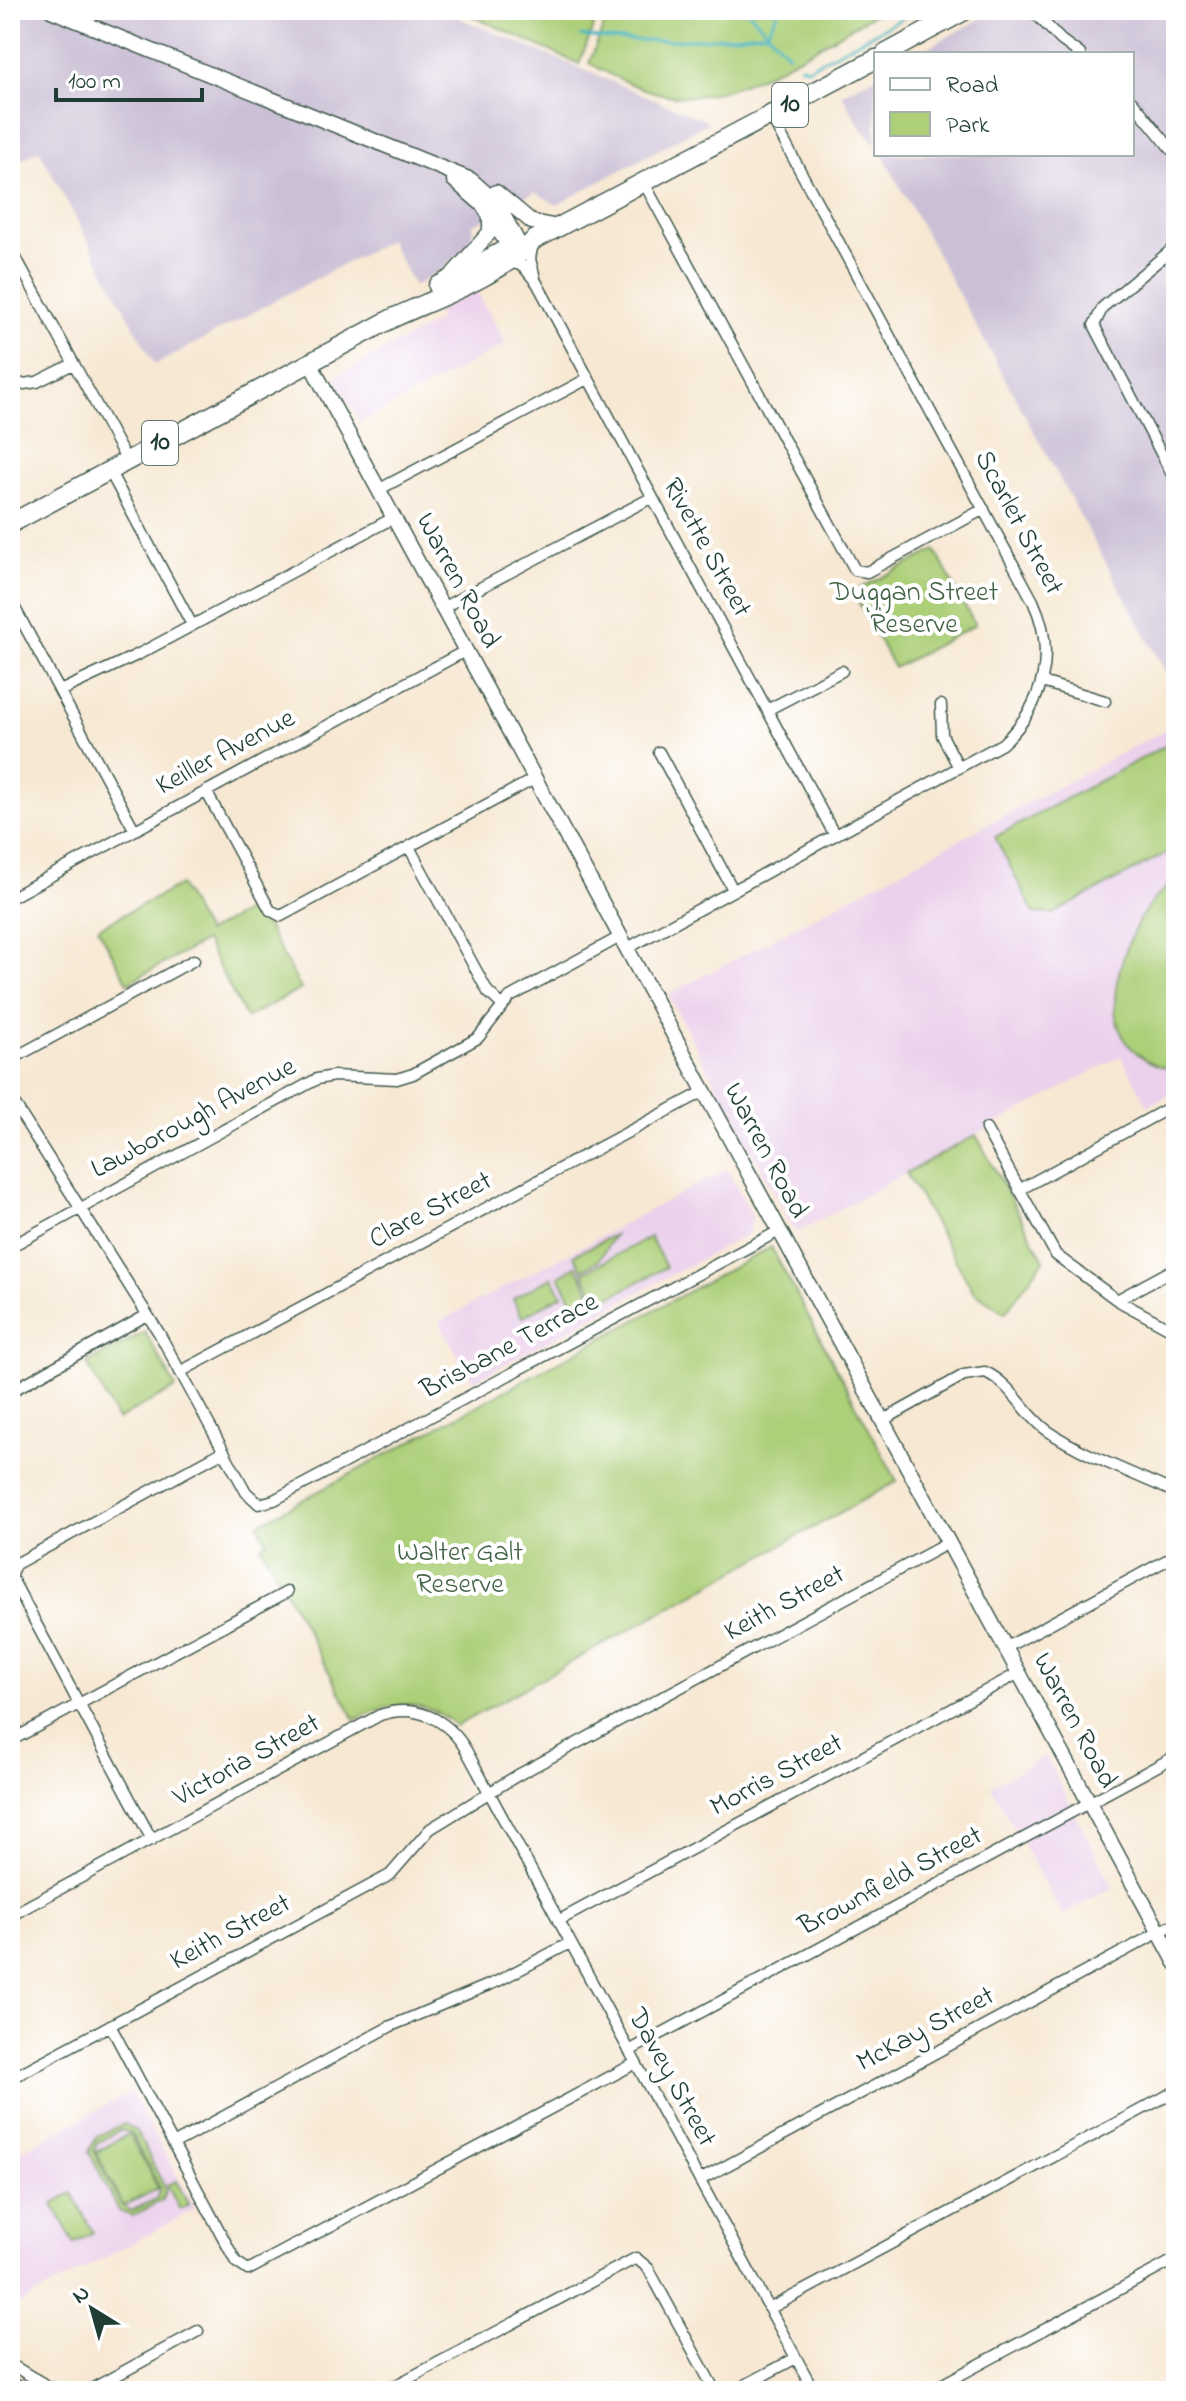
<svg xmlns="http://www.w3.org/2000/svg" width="1186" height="2401" viewBox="0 0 1186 2401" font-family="'Indie Flower',sans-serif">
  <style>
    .built { fill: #ebd1eb }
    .industrial { fill: #cbbfd5 }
    .green { fill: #accf78; stroke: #668656; stroke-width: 2; fill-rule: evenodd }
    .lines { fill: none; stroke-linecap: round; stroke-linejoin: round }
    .stream { stroke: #48b6c1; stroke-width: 3 }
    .street-casing { stroke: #3f574c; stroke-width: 13 }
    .secondary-casing { stroke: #3f574c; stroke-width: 17 }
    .highway-casing { stroke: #3f574c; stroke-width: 21 }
    .street { stroke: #fff; stroke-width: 10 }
    .secondary { stroke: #fff; stroke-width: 14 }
    .highway { stroke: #fff; stroke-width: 18 }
    .labels { text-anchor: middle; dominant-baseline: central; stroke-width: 8; stroke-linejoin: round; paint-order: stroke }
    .shield { fill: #fff; stroke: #627771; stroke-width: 2 }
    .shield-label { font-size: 26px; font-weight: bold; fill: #1f3d34 }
    .street-label { font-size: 28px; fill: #1f3d34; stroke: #fff }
    .park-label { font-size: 28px; fill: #426245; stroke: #fff }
  </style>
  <rect width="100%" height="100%" fill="#fff"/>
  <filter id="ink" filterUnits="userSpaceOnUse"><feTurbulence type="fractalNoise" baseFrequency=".0125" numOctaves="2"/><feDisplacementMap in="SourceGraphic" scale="16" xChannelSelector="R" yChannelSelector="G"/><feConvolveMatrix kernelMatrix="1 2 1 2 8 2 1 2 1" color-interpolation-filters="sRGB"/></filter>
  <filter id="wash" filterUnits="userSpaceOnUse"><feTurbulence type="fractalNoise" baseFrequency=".006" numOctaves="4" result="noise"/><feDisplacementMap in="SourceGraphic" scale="32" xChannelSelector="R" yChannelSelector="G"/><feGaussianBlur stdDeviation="1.8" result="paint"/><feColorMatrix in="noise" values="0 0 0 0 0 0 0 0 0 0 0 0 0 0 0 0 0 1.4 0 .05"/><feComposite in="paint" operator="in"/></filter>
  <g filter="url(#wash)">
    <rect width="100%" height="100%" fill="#f7e8d3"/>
    <path class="built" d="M 476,290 L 506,344 L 360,423 L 335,377 L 440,320 L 436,311 Z
      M 1176,724 L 1176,1091 L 1148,1106 L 1121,1056 L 796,1233 L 668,995 Z
      M 727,1169 L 753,1217 L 748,1234 L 473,1381 L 439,1322 Z
      M 1046,1756 L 1113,1888 L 1062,1915 L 991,1786 Z
      M 131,2092 L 195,2209 L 10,2309 L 10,2157 Z"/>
    <path class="industrial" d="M 10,10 L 440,10 L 709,122 L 557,205 L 535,192 L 473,225 L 472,241 L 443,269 L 414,286 L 389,240 L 155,365 L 39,150 L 10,166 Z
      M 997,10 L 1176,10 L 1176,691 L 882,154 L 1132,154 L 1132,54 L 916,54 Z
      M 876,76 L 876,144 L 861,128 L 842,94 Z"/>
    <path class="green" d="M 459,10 L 600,10 L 579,64 Z
      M 610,10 L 882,10 C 828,39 736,104 674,96 C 642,92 616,78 589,63 Z
      M 935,550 L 975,625 L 894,668 L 853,592 Z
      M 1176,740 L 1176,848 L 1053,914 L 1034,913 L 995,837 Z
      M 1176,881 L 1176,1071 C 1113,1056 1105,1011 1124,956 C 1134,926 1148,898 1176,881 Z
      M 180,885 L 206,933 L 256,906 L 301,989 L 246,1018 L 205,941 L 128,983 L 98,928 Z
      M 976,1135 L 1044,1260 L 1005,1313 L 973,1291 L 906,1173 Z
      M 614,1235 L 599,1260 L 582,1270 L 574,1255 Z
      M 650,1237 L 666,1267 L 599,1303 L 583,1273 Z
      M 771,1247 L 897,1481 L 456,1726 C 424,1697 391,1701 355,1720 L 261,1546 L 267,1542 L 258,1524 Z
      M 576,1266 L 596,1303 L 579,1313 L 559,1276 Z
      M 552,1277 L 562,1295 L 522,1317 L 513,1299 Z
      M 145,1332 L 176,1388 L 117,1420 L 87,1363 Z
      M 125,2124 L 137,2132 L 166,2190 L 161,2201 L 132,2216 L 119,2211 L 89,2152 L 97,2136 ZM 121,2130 L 131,2133 L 160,2188 L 156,2199 L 131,2211 L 121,2205 L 94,2152 L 97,2143 Z
      M 129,2134 L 158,2188 L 124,2206 L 96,2152 Z
      M 176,2181 L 189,2205 L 180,2210 L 167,2185 Z
      M 72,2193 L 93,2232 L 74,2243 L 53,2204 Z"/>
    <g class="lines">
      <path class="stream" d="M 747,10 L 788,54
        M 581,36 C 643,44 705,41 767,32 L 779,10
        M 801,66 L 808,68 L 918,10"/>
    </g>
  </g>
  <g filter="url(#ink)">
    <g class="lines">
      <defs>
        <path id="street" d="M 1032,10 L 1061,40 L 1080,54
          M 1132,101 L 1176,155
          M 643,181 L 855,570 L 867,572 L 984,509
          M 533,242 L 530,259 L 535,278
          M 1176,246 L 1103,307 L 1094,325 L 1176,482
          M 10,247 L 127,461
          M 510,262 L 523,266 L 537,283 L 834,834
          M 10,386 L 37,382 L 73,364
          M 109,470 L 192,625
          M 378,490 L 587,379
          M 10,599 L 134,829
          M 442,608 L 651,498
          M 1042,682 L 1105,701
          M 60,691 L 139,654 L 393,518
          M 941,705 L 942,735 L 959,768
          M 767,710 L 842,671
          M 659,752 L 732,888
          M 206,791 L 270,910 L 281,916 L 534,779
          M 409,847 L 488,992 L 502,1005
          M 10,898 L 465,651
          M 626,949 L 1002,744 C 1044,706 1057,653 1033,601 L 770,115
          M 10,1060 L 194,960
          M 10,1097 L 159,1333 L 246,1492 L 259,1504 L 274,1500 L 779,1231
          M 986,1129 L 1056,1255 L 1117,1300 L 1176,1332
          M 1019,1190 L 1176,1104
          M 10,1247 L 317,1079 L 334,1076 L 397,1079 L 413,1074 L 478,1038 L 510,997 L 620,937
          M 1117,1300 L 1176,1268
          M 180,1372 L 703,1092
          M 10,1392 L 147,1315
          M 882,1421 L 964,1375 L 985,1372 C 1011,1383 1025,1415 1048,1431 C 1086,1457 1134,1473 1176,1493
          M 10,1561 L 14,1567 L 10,1575 L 152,1840
          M 14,1565 L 224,1451
          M 1005,1648 L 1176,1555
          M 10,1741 L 287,1592
          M 10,1916 L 380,1715 C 415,1703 448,1719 466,1750 L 814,2391
          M 558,1921 L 1019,1673
          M 110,2025 L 236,2262 L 248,2270 L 636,2063
          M 629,2051 L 1176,1756
          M 10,2079 L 390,1875 L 430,1829 L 518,1775 L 948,1543
          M 173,2144 L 391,2026 L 498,1981 L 570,1943
          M 700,2180 L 1176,1923
          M 769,2309 L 1176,2091
          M 10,2364 L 56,2391
          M 88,2391 L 198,2331
          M 385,2391 L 636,2258 L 648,2268 L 715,2391
          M 734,2391 L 796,2358
          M 930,2391 L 1176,2259"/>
        <path id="secondary" d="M 51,10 L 471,180 L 497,203 L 522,250
          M 454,180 L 483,205 L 513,253
          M 496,192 L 532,222 L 558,227
          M 453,274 L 490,232 L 490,217
          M 310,363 L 1176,1963"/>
        <path id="highway" d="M 885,54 L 966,10
          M 438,286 L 514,245
          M 10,524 L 393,318 C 439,297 498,277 534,240 L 876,59
          M 10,2386 L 19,2391"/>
      </defs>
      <use href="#street" class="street-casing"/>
      <use href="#secondary" class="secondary-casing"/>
      <use href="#highway" class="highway-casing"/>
      <use href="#street" class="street"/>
      <use href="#secondary" class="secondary"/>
      <use href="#highway" class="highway"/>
    </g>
  </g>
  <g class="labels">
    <g class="shield">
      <rect x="772" y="83" width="36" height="44" rx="6"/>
      <rect x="142" y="421" width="36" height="44" rx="6"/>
    </g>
    <g class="shield-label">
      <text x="790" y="105">10</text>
      <text x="160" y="443">10</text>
    </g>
    <g class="street-label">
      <text transform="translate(1018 523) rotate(62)">Scarlet Street</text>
      <text transform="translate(706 548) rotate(61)">Rivette Street</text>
      <text transform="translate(457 581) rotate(62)">Warren Road</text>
      <text transform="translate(226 753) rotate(-28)">Keiller Avenue</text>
      <text transform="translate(194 1119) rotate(-28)">Lawborough Avenue</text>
      <text transform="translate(765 1151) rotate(62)">Warren Road</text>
      <text transform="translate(431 1211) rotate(-28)">Clare Street</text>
      <text transform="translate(510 1347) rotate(-28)">Brisbane Terrace</text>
      <text transform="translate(785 1604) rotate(-28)">Keith Street</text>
      <text transform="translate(1074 1721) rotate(62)">Warren Road</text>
      <text transform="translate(247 1761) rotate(-29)">Victoria Street</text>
      <text transform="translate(777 1776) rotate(-28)">Morris Street</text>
      <text transform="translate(891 1882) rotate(-28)">Brownfield Street</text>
      <text transform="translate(231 1933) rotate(-28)">Keith Street</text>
      <text transform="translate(926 2030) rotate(-28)">McKay Street</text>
      <text transform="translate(671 2078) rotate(61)">Davey Street</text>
    </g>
    <g class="park-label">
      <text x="914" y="593">Duggan Street<tspan x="914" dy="32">Reserve</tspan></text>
      <text x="460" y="1553">Walter Galt<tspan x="460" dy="32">Reserve</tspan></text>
    </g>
  </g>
  <rect width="1186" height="2401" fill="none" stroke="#fff" stroke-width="40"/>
  <rect x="874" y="52" width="260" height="104" fill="#ffffff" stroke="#a5b1ae" stroke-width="2"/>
  <rect x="890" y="78" width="40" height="12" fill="#ffffff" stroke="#a5b1ae" stroke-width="2"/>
  <text x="946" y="92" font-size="24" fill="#1f3d34">Road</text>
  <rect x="890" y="112" width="40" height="24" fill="#accf78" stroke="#a5b1ae" stroke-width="2"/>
  <text x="946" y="132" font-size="24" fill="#1f3d34">Park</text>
  <g transform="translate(92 2309) rotate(323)" stroke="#ffffff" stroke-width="6" paint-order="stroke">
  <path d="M0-6L14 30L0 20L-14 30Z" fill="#1f3d34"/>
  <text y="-12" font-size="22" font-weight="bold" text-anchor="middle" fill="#1f3d34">N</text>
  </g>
  <path d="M56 88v12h146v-12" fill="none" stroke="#1f3d34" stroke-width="4"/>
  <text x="68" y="88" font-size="24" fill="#1f3d34" stroke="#ffffff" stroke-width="6" paint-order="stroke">100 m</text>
</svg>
